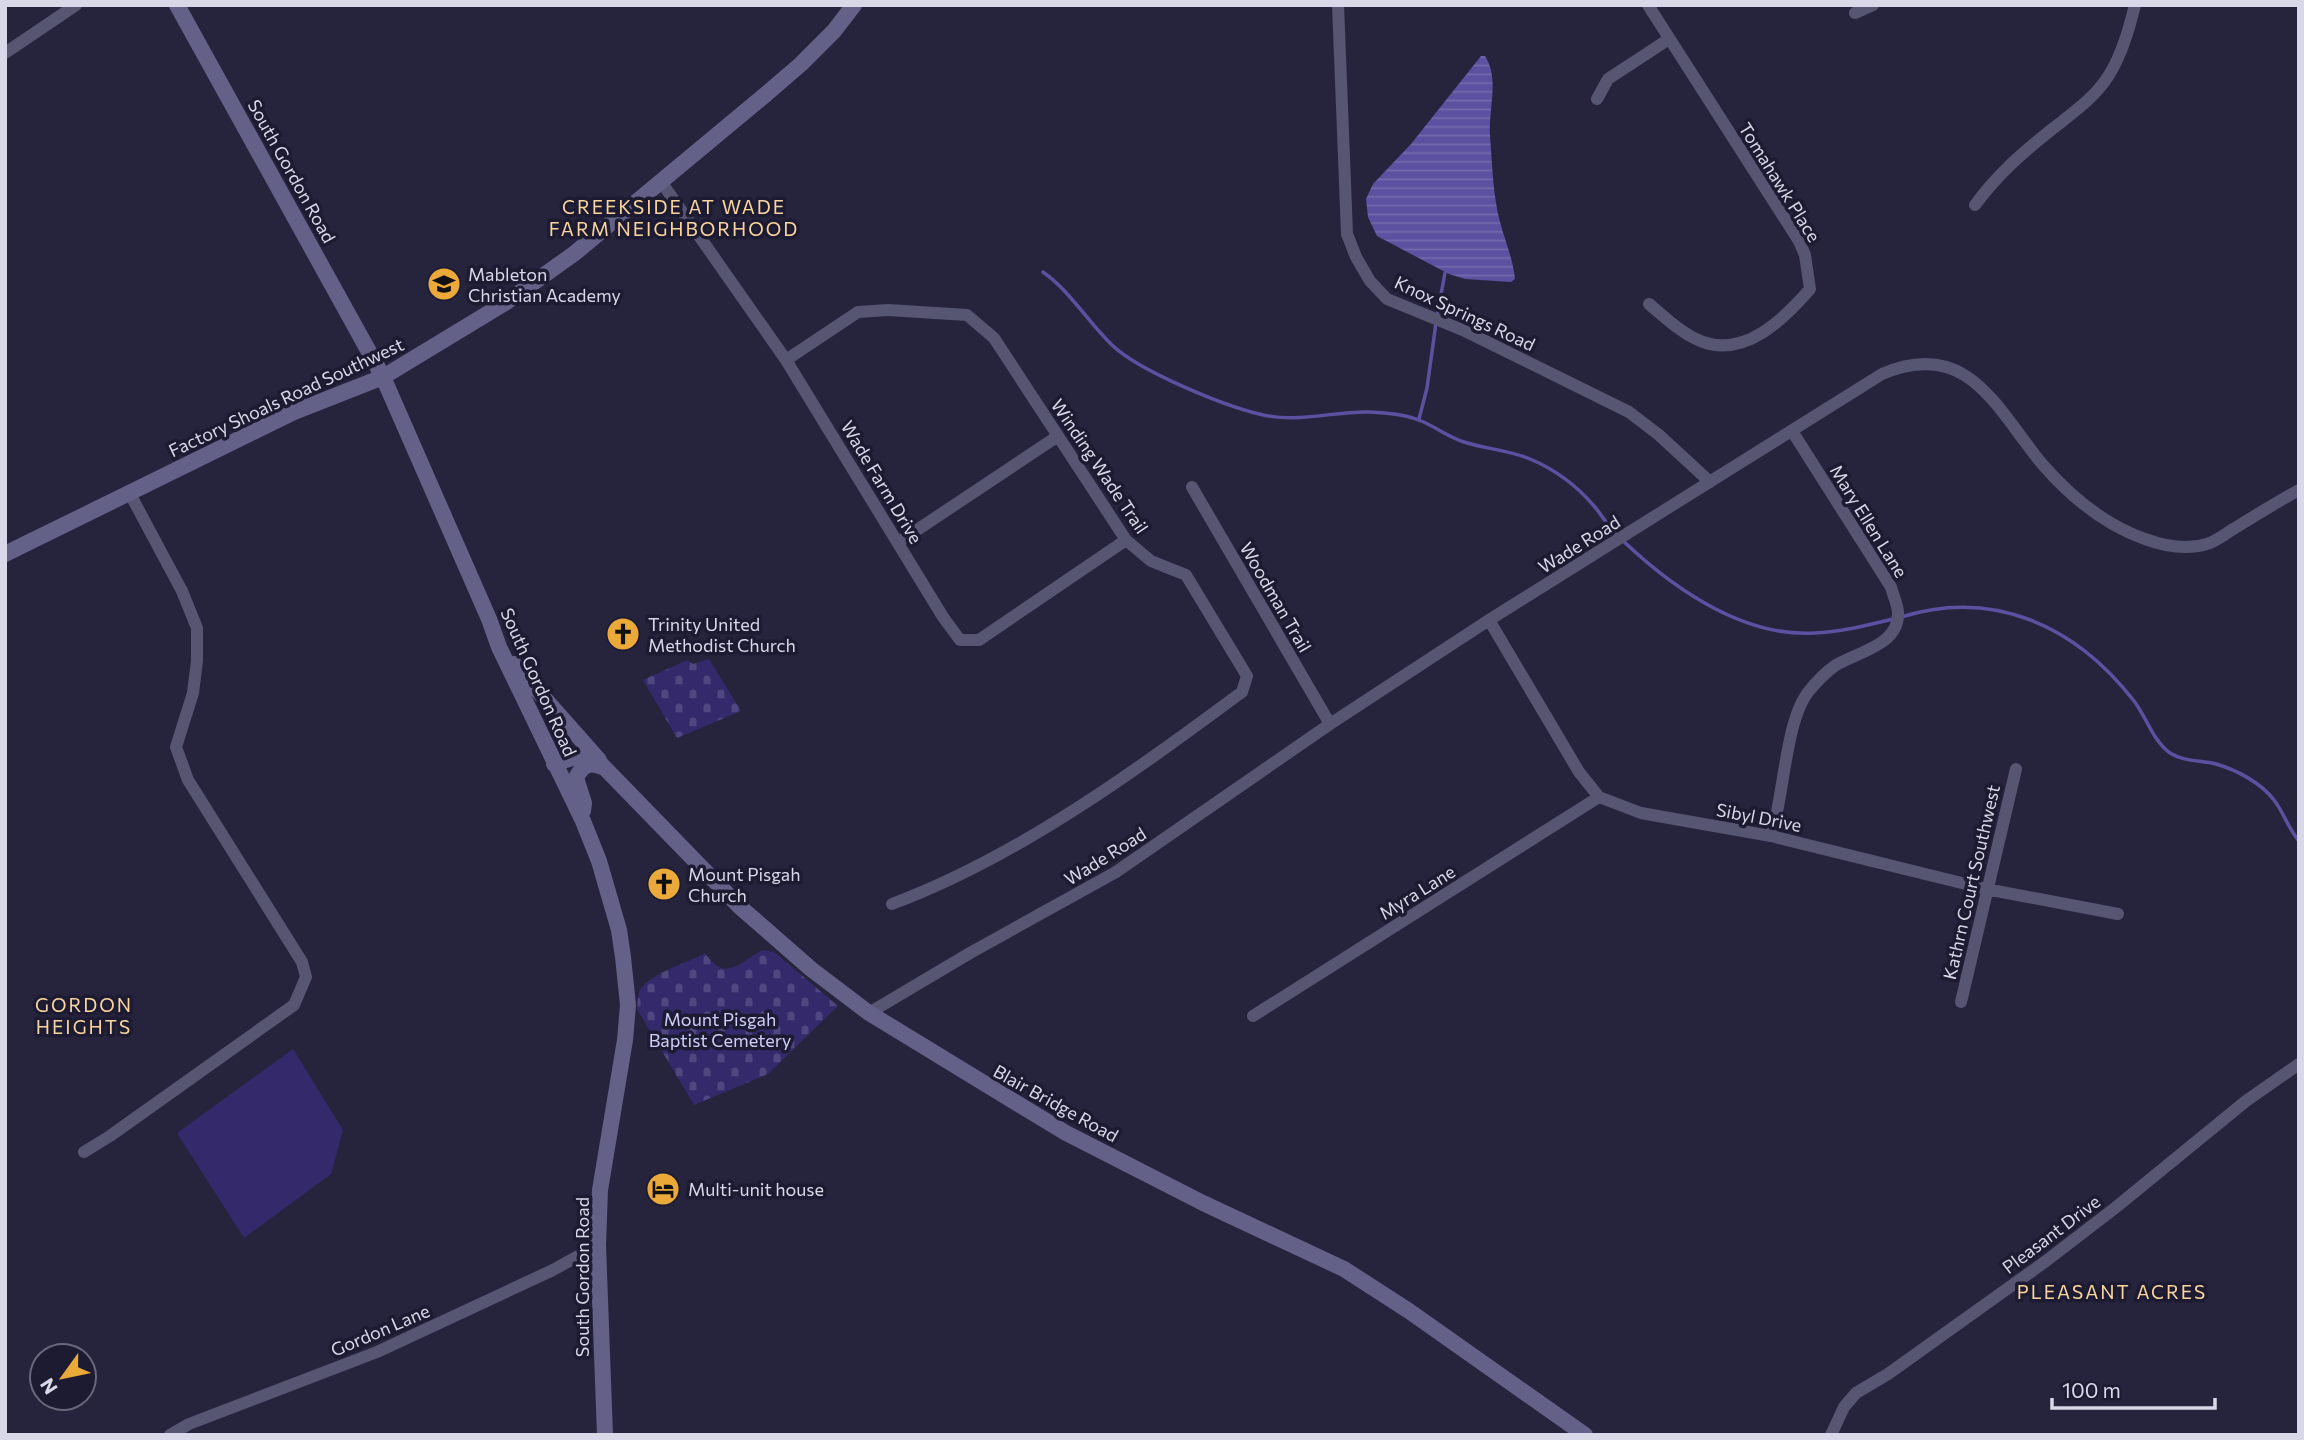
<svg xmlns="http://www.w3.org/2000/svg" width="2304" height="1440" viewBox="0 0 2304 1440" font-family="Commissioner,sans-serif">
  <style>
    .cemetery { fill: url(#cemetery-stones) }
    .park { fill: #34296b }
    .water { fill: url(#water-rules) }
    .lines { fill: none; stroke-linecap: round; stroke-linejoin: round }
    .stream { stroke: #5b51a0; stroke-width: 3.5 }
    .street { stroke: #575672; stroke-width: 12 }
    .secondary { stroke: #636188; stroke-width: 16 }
    .labels { text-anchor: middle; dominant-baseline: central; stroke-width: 7; stroke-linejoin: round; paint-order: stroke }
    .street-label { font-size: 18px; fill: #d8d8e8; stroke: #1d1b32 }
    .poi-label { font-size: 18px; fill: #d8d8e8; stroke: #1d1b32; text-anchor: start }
    .park-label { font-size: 18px; fill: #cfcefa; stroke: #1d1b32 }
    .neighbourhood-label { font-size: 19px; letter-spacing: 2px; fill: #f9d49f; stroke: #1d1b32 }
  </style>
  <defs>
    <pattern id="cemetery-stones" width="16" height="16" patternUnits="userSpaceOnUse" patternTransform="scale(1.75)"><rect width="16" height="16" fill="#34296b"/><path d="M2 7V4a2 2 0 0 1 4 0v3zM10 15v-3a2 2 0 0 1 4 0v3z" fill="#514780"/></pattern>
    <pattern id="water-rules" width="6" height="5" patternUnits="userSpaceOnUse" patternTransform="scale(1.75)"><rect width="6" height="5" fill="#5b51a0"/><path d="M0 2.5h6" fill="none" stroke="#7269ad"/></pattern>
  </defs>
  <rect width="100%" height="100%" fill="#26243d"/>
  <path class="cemetery" d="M 709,659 L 741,711 L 677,738 L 643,680 L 687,660 L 693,664 Z
    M 763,950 L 774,952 L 838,1006 L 768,1074 L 694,1105 L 637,1009 C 638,1002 637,993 642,987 C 658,970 686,964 705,953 C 725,983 738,963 763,950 Z"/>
  <path class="park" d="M 293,1049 L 343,1130 L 331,1174 L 244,1238 L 177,1133 Z"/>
  <path class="water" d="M 1481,56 L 1485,56 C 1500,80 1488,109 1490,135 C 1492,162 1493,196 1500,222 C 1505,241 1513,259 1515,279 L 1511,282 L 1465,279 L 1449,274 L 1377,236 L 1368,217 L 1366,199 L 1373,184 L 1411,144 Z"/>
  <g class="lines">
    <path class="stream" d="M 1043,272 C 1071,292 1087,321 1112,345 C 1139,371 1222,405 1259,414 C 1297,424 1332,411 1369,412 C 1387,413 1405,414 1421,421 C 1436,427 1448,437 1464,442 C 1485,449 1509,450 1530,459 C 1554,469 1577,486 1594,506 C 1601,514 1606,523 1613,531 C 1664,582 1739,638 1815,633 C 1841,632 1868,625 1893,619
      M 1437,316 L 1445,273
      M 1419,419 L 1427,388 L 1436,323
      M 1901,617 C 1994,588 2076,626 2134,701 C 2147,718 2153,741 2170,753 C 2184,762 2201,760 2216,764 C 2237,770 2261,783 2274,800 C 2284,813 2288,828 2299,841"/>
    <path class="street" d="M 1338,5 L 1347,234 L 1356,257 L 1370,281 L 1387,299 L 1465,331 L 1629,412 L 1659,435 L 1710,482
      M 1648,5 L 1799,241 L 1805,255 L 1810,289 C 1784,319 1746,357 1703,342 C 1683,335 1666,318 1649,304
      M 1855,13 L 1873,5
      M 5,53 L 76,5
      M 1597,99 L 1608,79 L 1669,39
      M 662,183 L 786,360 L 943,617 L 960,640 L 979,640 L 1126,540
      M 1975,205 C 1997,175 2022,153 2051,130 C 2071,114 2095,98 2109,75 C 2122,54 2129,29 2135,5
      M 786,360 L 858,312 L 888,310 L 967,315 L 994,338 L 1126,540 L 1151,561 L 1186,575 L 1247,676 L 1242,692 C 1135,771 1018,857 892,904
      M 1192,487 L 1330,724
      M 899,542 L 1058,436
      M 1489,620 L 1579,772 L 1599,797 L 1641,813 L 1771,836 L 1986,889 L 2118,914
      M 1771,836 C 1784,798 1785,720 1809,691 C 1817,681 1826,672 1836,665 C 1858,652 1899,645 1898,613 C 1898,605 1893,595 1891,587 L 1792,431
      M 1961,1002 L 2016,769
      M 869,1013 L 970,953 L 1116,872 L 1330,724 L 1489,620 L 1882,374 C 1969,337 1997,410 2043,465 C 2071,497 2105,525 2145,539 C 2164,546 2187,550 2207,544 C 2217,541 2226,533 2235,528 C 2256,515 2277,502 2299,490
      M 1253,1016 L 1599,797
      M 84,1152 L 110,1136 L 294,1005 L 306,977 L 302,962 L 188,780 L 176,747 L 193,693 L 197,661 L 197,628 L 182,591 L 129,492
      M 170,1435 L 189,1424 L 377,1352 L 553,1270 L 598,1245
      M 1831,1435 L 1844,1407 L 1856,1393 L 1888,1374 L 2046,1261 L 2115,1208 L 2246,1101 L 2299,1064"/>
    <path class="secondary" d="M 177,5 L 383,377 L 489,619 L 499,647 L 583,821 L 599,861 L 619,930 L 623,957 L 628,1005 L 625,1040 L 600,1190 L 598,1245 L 605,1435
      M 5,554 L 294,412 L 383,377 L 505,303 L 575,253 L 765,95 L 801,64 L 834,31 L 854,5
      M 514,664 L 599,760
      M 554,764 C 568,760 583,751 596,759 L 740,907 L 811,969 L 869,1013 L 1066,1133 L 1203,1203 L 1344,1269 L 1409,1311 L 1585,1435
      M 583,811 L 584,803 L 576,778 C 582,766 589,761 602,767"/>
  </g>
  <defs>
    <symbol id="school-disc" viewBox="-11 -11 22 22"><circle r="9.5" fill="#eba93a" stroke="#1d1b32"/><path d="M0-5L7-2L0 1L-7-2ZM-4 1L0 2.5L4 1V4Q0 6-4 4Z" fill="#111"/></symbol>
    <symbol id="church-disc" viewBox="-11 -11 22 22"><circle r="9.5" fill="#eba93a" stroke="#1d1b32"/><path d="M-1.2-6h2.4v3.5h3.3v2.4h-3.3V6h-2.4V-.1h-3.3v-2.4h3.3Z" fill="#111"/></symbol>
    <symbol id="hotel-disc" viewBox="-11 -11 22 22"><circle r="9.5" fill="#eba93a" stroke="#1d1b32"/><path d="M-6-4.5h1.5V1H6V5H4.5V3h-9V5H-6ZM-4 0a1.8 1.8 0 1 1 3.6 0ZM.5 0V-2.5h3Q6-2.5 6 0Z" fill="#111"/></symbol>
  </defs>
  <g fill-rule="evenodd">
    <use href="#school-disc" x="425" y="265" width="38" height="38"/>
    <use href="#church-disc" x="604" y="615" width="38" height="38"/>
    <use href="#church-disc" x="645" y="865" width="38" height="38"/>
    <use href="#hotel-disc" x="644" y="1170" width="38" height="38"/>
  </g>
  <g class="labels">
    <g class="street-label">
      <text transform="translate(292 171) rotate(61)">South Gordon Road</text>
      <text transform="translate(1780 182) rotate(58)">Tomahawk Place</text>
      <text transform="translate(1465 313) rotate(25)">Knox Springs Road</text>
      <text transform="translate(286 397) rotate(-25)">Factory Shoals Road Southwest</text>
      <text transform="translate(1100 466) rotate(56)">Winding Wade Trail</text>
      <text transform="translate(882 482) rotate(59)">Wade Farm Drive</text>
      <text transform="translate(1869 521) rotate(58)">Mary Ellen Lane</text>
      <text transform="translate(1579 544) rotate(-32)">Wade Road</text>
      <text transform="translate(1276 597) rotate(60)">Woodman Trail</text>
      <text transform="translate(539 682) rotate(66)">South Gordon Road</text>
      <text transform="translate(1759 817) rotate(11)">Sibyl Drive</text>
      <text transform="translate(1105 856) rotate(-32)">Wade Road</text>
      <text transform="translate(1971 882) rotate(-77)">Kathrn Court Southwest</text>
      <text transform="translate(1417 892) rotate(-32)">Myra Lane</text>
      <text transform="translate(1056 1103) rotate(29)">Blair Bridge Road</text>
      <text transform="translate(2051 1234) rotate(-37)">Pleasant Drive</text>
      <text transform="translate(582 1277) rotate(-90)">South Gordon Road</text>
      <text transform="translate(380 1330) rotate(-23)">Gordon Lane</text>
    </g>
    <g class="poi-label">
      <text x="468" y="274">Mableton<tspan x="468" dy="21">Christian Academy</tspan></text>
      <text x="648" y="624">Trinity United<tspan x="648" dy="21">Methodist Church</tspan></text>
      <text x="688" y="874">Mount Pisgah<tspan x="688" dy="21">Church</tspan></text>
      <text x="688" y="1189">Multi-unit house</text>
    </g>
    <g class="park-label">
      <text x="720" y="1019">Mount Pisgah<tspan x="720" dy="21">Baptist Cemetery</tspan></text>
    </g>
    <g class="neighbourhood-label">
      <text x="674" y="206">CREEKSIDE AT WADE<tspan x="674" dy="22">FARM NEIGHBORHOOD</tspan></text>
      <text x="84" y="1004">GORDON<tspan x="84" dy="22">HEIGHTS</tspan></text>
      <text x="2112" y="1291">PLEASANT ACRES</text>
    </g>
  </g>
  <rect width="2304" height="1440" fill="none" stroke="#d8d8e8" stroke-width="14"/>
  <g transform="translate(63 1377) rotate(237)"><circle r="33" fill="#1d1b32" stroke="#68677b" stroke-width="2"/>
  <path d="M0-5L12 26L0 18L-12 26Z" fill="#eba93a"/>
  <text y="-10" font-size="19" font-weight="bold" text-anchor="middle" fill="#d8d8e8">N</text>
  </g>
  <path d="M2052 1398v10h163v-10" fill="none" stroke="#d8d8e8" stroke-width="3.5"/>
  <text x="2062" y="1398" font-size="21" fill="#d8d8e8" stroke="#1d1b32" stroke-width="5" paint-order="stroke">100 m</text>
</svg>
